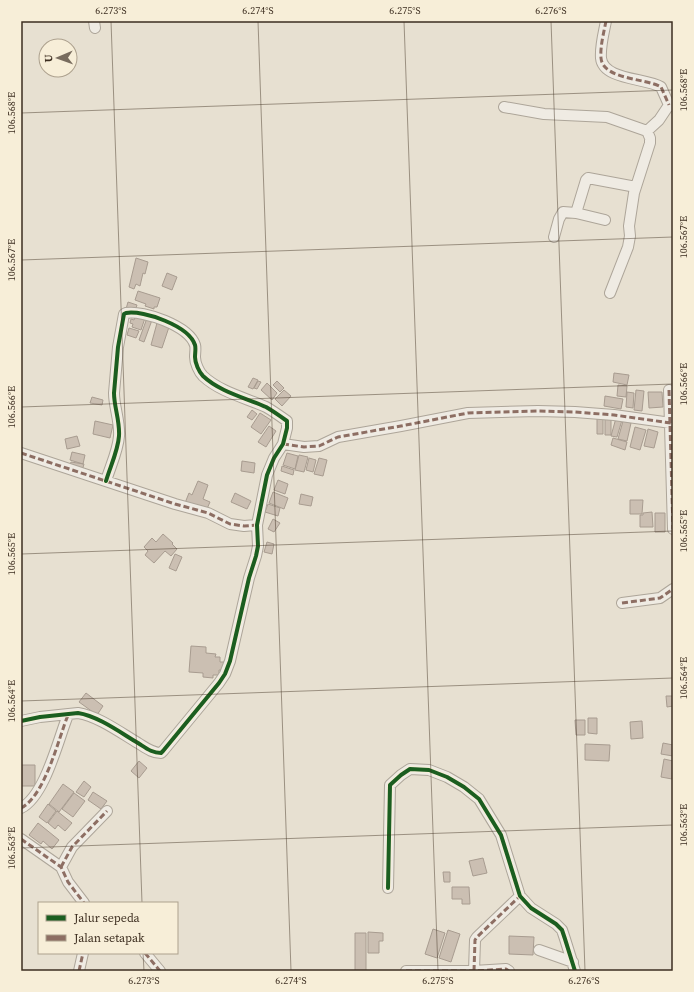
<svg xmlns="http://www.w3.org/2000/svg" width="694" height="992" viewBox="0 0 694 992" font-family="'Source Serif 4',serif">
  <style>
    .building { fill: #cbbfb2; stroke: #a89c90 }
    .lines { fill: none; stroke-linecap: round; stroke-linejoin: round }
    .minor-casing { stroke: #ada599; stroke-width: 12 }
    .minor { stroke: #efebe3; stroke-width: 10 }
    .quiet { stroke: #8d6e63; stroke-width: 3; stroke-dasharray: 6 3; stroke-linecap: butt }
    .cycleway-casing { stroke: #f7eed8; stroke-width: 6 }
    .cycleway { stroke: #1b5e20; stroke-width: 4 }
    .ticks { fill: none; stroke: #3d2e20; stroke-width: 1; stroke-opacity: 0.45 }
    .neatline { fill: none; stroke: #3d2e20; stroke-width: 1.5 }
    .ticks-label { font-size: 10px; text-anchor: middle; fill: #3d2e20 }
  </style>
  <rect width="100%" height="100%" fill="#e7e0d1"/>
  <path class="building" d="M 136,258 L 148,262 L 145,274 L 143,273 L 140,286 L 136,284 L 134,289 L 129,287 Z
    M 167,273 L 177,277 L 172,290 L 162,286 Z
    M 138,291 L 160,298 L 157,307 L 154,307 L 154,309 L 145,306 L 146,304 L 135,300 Z
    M 128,302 L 137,305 L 135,311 L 126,309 Z
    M 136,315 L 145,318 L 141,330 L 132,327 L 133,324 L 130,323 L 131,319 L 134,320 Z
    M 147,318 L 152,320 L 144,342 L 139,340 Z
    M 157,323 L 169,327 L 162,348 L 151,345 Z
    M 129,328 L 139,331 L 136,338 L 127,335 Z
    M 614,373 L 629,375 L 627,385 L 613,382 Z
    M 253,378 L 258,380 L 253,389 L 248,387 Z
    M 258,381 L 261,382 L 257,389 L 254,388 Z
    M 277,381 L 284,388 L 280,392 L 273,385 Z
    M 267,383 L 277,393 L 272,400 L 261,390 Z
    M 618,385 L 627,386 L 626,397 L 617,396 Z
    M 284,390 L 291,396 L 282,406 L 275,399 Z
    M 636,390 L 644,391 L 642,411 L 634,410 Z
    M 627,392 L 634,393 L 633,408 L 626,407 Z
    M 648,392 L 662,392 L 663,407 L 649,408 Z
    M 605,396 L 623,399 L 621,409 L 604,406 Z
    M 92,397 L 103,400 L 102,405 L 90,403 Z
    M 252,410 L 257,414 L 252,420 L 247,417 Z
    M 260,413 L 271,420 L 261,434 L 251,427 Z
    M 597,418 L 603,418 L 603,434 L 597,434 Z
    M 605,418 L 611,418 L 611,435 L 605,435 Z
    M 616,418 L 622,420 L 617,437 L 611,436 Z
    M 95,421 L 113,425 L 110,438 L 93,434 Z
    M 623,421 L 631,423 L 627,441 L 618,439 Z
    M 269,426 L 276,431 L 266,447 L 258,442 Z
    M 635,427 L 646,430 L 640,450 L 630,447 Z
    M 648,429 L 658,432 L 654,448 L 644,446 Z
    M 77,436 L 80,446 L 67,449 L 65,439 Z
    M 613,438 L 627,442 L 625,450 L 611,445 Z
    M 72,452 L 85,455 L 83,464 L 70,460 Z
    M 287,453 L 298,456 L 295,469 L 283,465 Z
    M 299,455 L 308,457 L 304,472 L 295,470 Z
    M 309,458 L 316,460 L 313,472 L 306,470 Z
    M 319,458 L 327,460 L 323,476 L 314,474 Z
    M 242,461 L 255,463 L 254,473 L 241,471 Z
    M 71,462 L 84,464 L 82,471 L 69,468 Z
    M 282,466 L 294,470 L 293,475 L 281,471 Z
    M 278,480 L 288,484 L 285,494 L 274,490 Z
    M 198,481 L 208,485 L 203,499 L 210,502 L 206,511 L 185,503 L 189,493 L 192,495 Z
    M 273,492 L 288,498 L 284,509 L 269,503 Z
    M 235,493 L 251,501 L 247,509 L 231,502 Z
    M 301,494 L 313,497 L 311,506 L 299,504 Z
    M 630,500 L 643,500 L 642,514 L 630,514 Z
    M 268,504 L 280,508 L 278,516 L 265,512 Z
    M 652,512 L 653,527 L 640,527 L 640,515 L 643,515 L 643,513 Z
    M 655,513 L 665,513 L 665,532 L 655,532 Z
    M 273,519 L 280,523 L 274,532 L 268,529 Z
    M 163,534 L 173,543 L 172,544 L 177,549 L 171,556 L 165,551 L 154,563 L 145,555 L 148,551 L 144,547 L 152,538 L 156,542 Z
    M 267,542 L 274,544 L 272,554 L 264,552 Z
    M 175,554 L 182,557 L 176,571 L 169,568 Z
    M 191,646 L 206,647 L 206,653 L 216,654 L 215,657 L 220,657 L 220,662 L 224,662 L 224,670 L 219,670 L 219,675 L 213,675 L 213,678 L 203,677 L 203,673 L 189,672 Z
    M 86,693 L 103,706 L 97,715 L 79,702 Z
    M 666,696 L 673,696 L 673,706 L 667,707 Z
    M 588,718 L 597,718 L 597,734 L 588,733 Z
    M 575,720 L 585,720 L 585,735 L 576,735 Z
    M 642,721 L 643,738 L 631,739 L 630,722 Z
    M 663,743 L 673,745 L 673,756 L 661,754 Z
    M 585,744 L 610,745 L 609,761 L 585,760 Z
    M 664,759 L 673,761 L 672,779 L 661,777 Z
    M 139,761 L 147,768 L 139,778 L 131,771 Z
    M 21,765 L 35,765 L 35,786 L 21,786 Z
    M 84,781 L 91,787 L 84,797 L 76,792 Z
    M 63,784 L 74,792 L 59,812 L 49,804 Z
    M 93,792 L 107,801 L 101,809 L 88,800 Z
    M 74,793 L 85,801 L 73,817 L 62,809 Z
    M 48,804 L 56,811 L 47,823 L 39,817 Z
    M 57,811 L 72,823 L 65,831 L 58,825 L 55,829 L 48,823 Z
    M 38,823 L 59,840 L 52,849 L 43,841 L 41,844 L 29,835 Z
    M 483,858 L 487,873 L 473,876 L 469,861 Z
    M 443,872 L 450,872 L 450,882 L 444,882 Z
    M 452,887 L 469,887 L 470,904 L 462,904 L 462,899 L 452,899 Z
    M 433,929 L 445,933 L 437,958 L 425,954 Z
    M 448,930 L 460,934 L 451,962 L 439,958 Z
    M 368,932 L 383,933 L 383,941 L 379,941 L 379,953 L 368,953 Z
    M 355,933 L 366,933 L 366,971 L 355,971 Z
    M 509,936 L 534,937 L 533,955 L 509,954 Z"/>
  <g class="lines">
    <defs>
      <path id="minor" d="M 94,21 L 95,28
        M 606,21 C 604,32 600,46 601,58 C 603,80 646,78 661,87 L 669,105
        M 504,107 L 544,114 L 607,117 L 647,131 L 659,120 L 669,105 L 673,106
        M 576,213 L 605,220
        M 554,237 L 559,219 L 563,212 L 576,213 L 586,180 L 588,178 L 636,187
        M 610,293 L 628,247 L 630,236 L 629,226 L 634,193 L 650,143 L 650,138 L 647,131
        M 669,390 L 673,529
        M 283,444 L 304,447 L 319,446 L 338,437 L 401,426 L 468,413 L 538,411 L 575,412 L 614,415 L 671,423
        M 21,453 L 175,504 L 208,513 L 230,524 L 244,526 L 257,525
        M 622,603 L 660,598 L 673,589
        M 21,721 L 40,717 L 78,713 C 98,716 121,733 138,743 C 146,748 152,753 161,753 L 163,751 L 219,683 L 225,674 L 230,661 L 249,578 L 256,556 L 258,546 L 257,525 L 267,475 L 274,458 L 283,444 L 287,428 L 287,421 C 280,416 273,411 266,407 C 246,398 220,392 203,376 C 199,372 195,363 195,357 C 195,353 196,348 195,345 C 189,326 144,310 126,313 L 124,314 L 118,347 L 114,393 C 114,407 120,421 119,436 C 118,451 110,467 106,481
        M 21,808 C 45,796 58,740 68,715
        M 21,839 L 61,867 L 68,882 L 84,903
        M 61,867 L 72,847 L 107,811
        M 388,888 L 390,785 L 401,775 L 410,769 L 429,770 L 447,777 L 464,787 L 479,799 L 501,835 L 520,896 L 531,908 L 556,924 L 562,930 L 565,939 L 575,971
        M 539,950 L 573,962
        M 145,953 L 160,971
        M 79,971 L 83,953
        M 406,971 L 474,971 L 506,969 L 509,971
        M 474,971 L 475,940 L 477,937 L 520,896"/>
    </defs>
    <use href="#minor" class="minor-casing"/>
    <use href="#minor" class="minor"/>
    <path class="quiet" d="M 606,21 C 604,32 600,46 601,58 C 603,80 646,78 661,87 L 669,105
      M 669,390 L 673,529
      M 283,444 L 304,447 L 319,446 L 338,437 L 401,426 L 468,413 L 538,411 L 575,412 L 614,415 L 671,423
      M 21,453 L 175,504 L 208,513 L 230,524 L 244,526 L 257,525
      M 622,603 L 660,598 L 673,589
      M 21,808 C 45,796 58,740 68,715
      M 21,839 L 61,867 L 68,882 L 84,903
      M 61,867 L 72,847 L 107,811
      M 145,953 L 160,971
      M 79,971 L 83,953
      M 406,971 L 474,971 L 506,969 L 509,971
      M 474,971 L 475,940 L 477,937 L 520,896"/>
    <defs>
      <path id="cycleway" d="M 21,721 L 40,717 L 78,713 C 98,716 121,733 138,743 C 146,748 152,753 161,753 L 163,751 L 219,683 L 225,674 L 230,661 L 249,578 L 256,556 L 258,546 L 257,525 L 267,475 L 274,458 L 283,444 L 287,428 L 287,421 C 280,416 273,411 266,407 C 246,398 220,392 203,376 C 199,372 195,363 195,357 C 195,353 196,348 195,345 C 189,326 144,310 126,313 L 124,314 L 118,347 L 114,393 C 114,407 120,421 119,436 C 118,451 110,467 106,481
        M 388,888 L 390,785 L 401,775 L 410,769 L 429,770 L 447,777 L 464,787 L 479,799 L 501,835 L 520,896 L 531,908 L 556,924 L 562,930 L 565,939 L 575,971"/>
    </defs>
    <use href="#cycleway" class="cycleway-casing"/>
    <use href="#cycleway" class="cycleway"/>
  </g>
  <path class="ticks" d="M 111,21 L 142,903M 258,21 L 291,971M 404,21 L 438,971M 551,21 L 585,971M 21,113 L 673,90M 21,260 L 673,237M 21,407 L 673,384M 21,554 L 673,531M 21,701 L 673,678M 21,848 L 673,825M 143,953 L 144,971"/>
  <rect width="694" height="992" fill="none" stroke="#f7eed8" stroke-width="44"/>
  <rect x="38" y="902" width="140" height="52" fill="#f7eed8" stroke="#ada18e"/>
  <rect x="46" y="915" width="20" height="6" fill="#1b5e20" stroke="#ada18e"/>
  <text x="74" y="922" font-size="12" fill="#3d2e20">Jalur sepeda</text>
  <rect x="46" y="935" width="20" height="6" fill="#8d6e63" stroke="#ada18e"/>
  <text x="74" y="942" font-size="12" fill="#3d2e20">Jalan setapak</text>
  <g transform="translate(58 58) rotate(268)"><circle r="19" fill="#f7eed8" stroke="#ada18e"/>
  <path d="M0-3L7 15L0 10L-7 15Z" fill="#786c5e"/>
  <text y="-6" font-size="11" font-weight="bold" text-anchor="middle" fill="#3d2e20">U</text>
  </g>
  <rect x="22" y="22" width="650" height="948" class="neatline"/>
  <g class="ticks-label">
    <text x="111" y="14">6.273°S</text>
    <text x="258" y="14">6.274°S</text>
    <text x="405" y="14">6.275°S</text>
    <text x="551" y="14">6.276°S</text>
    <text transform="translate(683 90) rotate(-90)" y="4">106.568°E</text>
    <text transform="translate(11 113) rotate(-90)" y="4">106.568°E</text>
    <text transform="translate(683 237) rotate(-90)" y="4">106.567°E</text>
    <text transform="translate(11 260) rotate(-90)" y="4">106.567°E</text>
    <text transform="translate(683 384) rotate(-90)" y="4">106.566°E</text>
    <text transform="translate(11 407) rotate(-90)" y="4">106.566°E</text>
    <text transform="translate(683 531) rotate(-90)" y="4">106.565°E</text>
    <text transform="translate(11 554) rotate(-90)" y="4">106.565°E</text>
    <text transform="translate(683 678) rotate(-90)" y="4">106.564°E</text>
    <text transform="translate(11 701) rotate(-90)" y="4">106.564°E</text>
    <text transform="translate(683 825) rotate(-90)" y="4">106.563°E</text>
    <text transform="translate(11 848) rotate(-90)" y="4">106.563°E</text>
    <text x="144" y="984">6.273°S</text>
    <text x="291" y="984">6.274°S</text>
    <text x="438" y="984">6.275°S</text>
    <text x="584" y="984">6.276°S</text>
  </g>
</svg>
